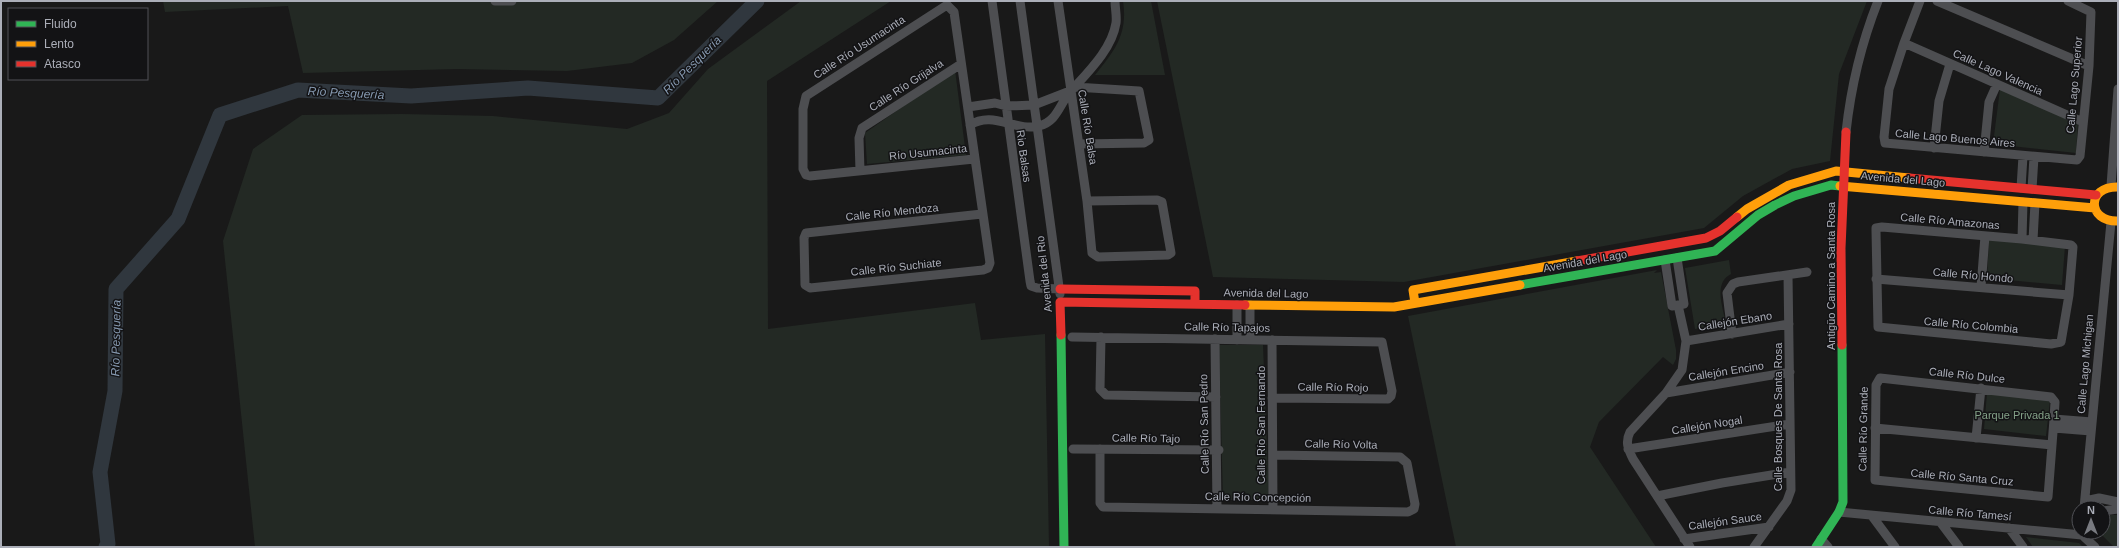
<svg xmlns="http://www.w3.org/2000/svg" width="2119" height="548" viewBox="0 0 2119 548" font-family="Helvetica,sans-serif">
  <style>
    .green { fill: #232924 }
    .lines { fill: none; stroke-linecap: round; stroke-linejoin: round }
    .river { stroke: #30373e; stroke-width: 15 }
    .street { stroke: #4d4e51; stroke-width: 9 }
    .fast { stroke: #30b455; stroke-width: 9 }
    .slow { stroke: #ff9f0a; stroke-width: 9 }
    .jam { stroke: #e5322d; stroke-width: 9 }
    .labels { text-anchor: middle; dominant-baseline: central; stroke-width: 3; stroke-linejoin: round; paint-order: stroke }
    .street-label { font-size: 11px; fill: #abaeb8; stroke: #131315 }
    .park-label { font-size: 11px; fill: #84a188; stroke: #131315 }
    .water-label { font-size: 12px; font-style: italic; fill: #8699b0; stroke: #131315 }
  </style>
  <rect width="100%" height="100%" fill="#191919"/>
  <path class="green" d="M 163,1 L 718,1 L 674,40 L 632,63 L 567,71 L 457,69 L 303,73 L 288,6 L 165,12 Z
    M 801,1 L 891,1 L 767,81 L 768,329 L 975,303 L 981,340 L 1045,334 L 1049,547 L 255,547 L 223,241 L 253,149 L 302,115 L 402,114 L 493,116 L 627,129 L 669,113 L 708,69 Z
    M 1123,1 L 1151,1 L 1165,75 L 1095,75 C 1115,50 1128,34 1123,1 Z
    M 1157,1 L 1867,1 L 1839,74 L 1830,161 L 1792,169 L 1743,196 L 1704,228 L 1404,282 L 1213,277 Z
    M 955,70 L 966,155 L 867,164 L 865,133 Z
    M 2000,89 L 2078,122 L 2076,153 L 1993,144 Z
    M 1989,240 L 2065,246 L 2062,285 L 1987,278 Z
    M 1729,260 L 1731,274 C 1713,283 1723,308 1726,324 L 1695,329 L 1685,268 Z
    M 1657,270 L 1654,273 L 1661,272 L 1676,350 L 1676,359 L 1673,365 L 1663,357 L 1599,422 L 1590,447 L 1656,547 L 1456,547 L 1408,316 Z
    M 1219,345 L 1263,345 L 1269,500 L 1223,500 Z
    M 1987,393 L 2050,400 L 2046,436 L 1984,429 Z
    M 2103,515 L 2118,515 L 2118,547 L 2114,547 L 2099,532 L 2103,532 Z
    M 2026,537 L 2079,543 L 2083,547 L 2033,547 Z"/>
  <g class="lines">
    <path class="river" d="M 106,547 L 108,544 L 100,472 L 115,391 L 116,289 L 178,219 L 220,115 L 298,90 L 411,96 L 528,88 L 658,98 L 757,1"/>
    <path class="street" d="M 495,1 L 512,1
      M 992,1 L 1030,281 L 1031,286 L 1037,288 L 1060,289
      M 1020,1 L 1060,294
      M 1058,1 L 1087,201 L 1092,253 L 1098,257 L 1168,255 L 1171,253 L 1162,202 L 1157,200 L 1087,201
      M 1920,1 L 1904,43 L 1889,89 L 1884,137 L 1885,143 L 2077,160 L 2080,156 L 2089,66 L 2091,12 L 2068,1
      M 1937,1 L 2089,66
      M 1904,43 L 2083,122
      M 1075,87 L 1139,91 L 1149,140 L 1144,143 L 1079,144
      M 968,107 L 995,103 L 1006,106 L 1034,105 L 1070,91
      M 970,125 C 993,110 1015,132 1039,126 C 1058,121 1059,104 1071,91 C 1088,72 1112,49 1116,23 C 1117,16 1115,8 1115,1
      M 1846,132 C 1851,86 1861,44 1878,1
      M 1934,148 L 1939,101 L 1950,64
      M 1984,152 L 1989,102 L 1997,84
      M 974,159 L 810,176 L 806,175 L 803,169 L 803,109 L 806,96 L 947,5 L 954,12 L 990,263 L 988,268 L 983,270 L 810,288 L 805,285 L 804,238 L 806,233 L 982,214
      M 860,171 L 859,138 L 862,128 L 961,64
      M 2111,186 L 2118,89
      M 2021,188 L 2023,156
      M 2032,189 L 2034,157
      M 1882,227 L 2022,239 L 2071,245 L 2073,247 L 2069,295 L 2061,342 L 2051,344 L 1878,327 L 1876,231 L 1876,228 Z
      M 2022,239 L 2023,202
      M 2033,240 L 2035,203
      M 1665,260 L 1672,306 L 1684,304 L 1677,258
      M 1876,279 L 2069,295
      M 1981,287 L 1985,236
      M 1678,305 L 1686,341 L 1682,370 L 1666,393 L 1630,432 C 1625,442 1628,449 1633,459 L 1690,547
      M 1732,334 L 1727,293 L 1733,284 L 1738,282 L 1807,272
      M 1072,337 L 1382,342 L 1392,391 L 1391,396 L 1388,399 L 1272,398
      M 1101,337 L 1100,389 L 1106,395 L 1216,397
      M 1215,339 L 1217,509
      M 1237,340 L 1237,305
      M 1250,340 L 1250,305
      M 1272,340 L 1273,509
      M 1686,341 L 1789,324
      M 1880,378 L 2051,397 L 2055,402 L 2054,419 L 2048,497 L 1875,480 L 1876,385 Z
      M 1666,393 L 1790,372
      M 2054,419 L 2092,422
      M 1875,428 L 2052,445
      M 2054,428 L 2091,431
      M 1976,438 L 1981,388
      M 1073,449 L 1219,450
      M 1100,449 L 1100,503 L 1103,507 L 1408,512 L 1414,509 L 1415,504 L 1407,463 L 1400,457 L 1273,455
      M 1628,449 L 1790,424
      M 1657,496 L 1722,483 L 1790,472
      M 2085,501 L 2099,498 L 2118,502
      M 2084,508 L 2111,222
      M 2103,511 L 2118,509
      M 1839,512 L 2082,535 L 2095,547
      M 1872,516 L 1895,547
      M 1941,523 L 1959,547
      M 2009,528 L 2023,547
      M 1684,539 L 1769,527
      M 1821,539 L 1828,547
      M 1754,547 L 1787,501 L 1791,490 L 1788,275"/>
    <path class="fast" d="M 1520,285 L 1715,251 L 1758,215 L 1775,205 L 1794,196 L 1831,185 L 1840,186
      M 1061,335 L 1064,547
      M 1816,547 L 1839,512 L 1843,502 L 1842,345"/>
    <path class="slow" d="M 1840,186 L 2095,208
      M 2118,187 C 2086,186 2087,222 2118,221
      M 1737,217 L 1747,209 L 1789,185 L 1836,171 L 1909,178
      M 1415,303 L 1413,290 L 1577,261
      M 1245,305 L 1394,307 L 1520,285"/>
    <path class="jam" d="M 1909,178 L 2096,195
      M 1577,261 L 1706,238 L 1720,231 L 1737,217
      M 1060,289 L 1195,291 L 1195,304
      M 1061,335 L 1060,302 L 1245,305
      M 1842,345 L 1841,248 L 1846,132"/>
  </g>
  <g class="labels">
    <g class="street-label">
      <text transform="translate(859 47) rotate(-33)">Calle Río Usumacinta</text>
      <text transform="translate(1998 72) rotate(24)">Calle Lago Valencia</text>
      <text transform="translate(906 85) rotate(-33)">Calle Río Grijalva</text>
      <text transform="translate(2074 85) rotate(-85)">Calle Lago Superior</text>
      <text transform="translate(1088 127) rotate(81)">Calle Río Balsa</text>
      <text transform="translate(1955 138) rotate(5)">Calle Lago Buenos Aires</text>
      <text transform="translate(928 152) rotate(-6)">Río Usumacinta</text>
      <text transform="translate(1024 156) rotate(82)">Rio Balsas</text>
      <text transform="translate(1903 179) rotate(5)">Avenida del Lago</text>
      <text transform="translate(892 212) rotate(-6)">Calle Río Mendoza</text>
      <text transform="translate(1950 221) rotate(5)">Calle Río Amazonas</text>
      <text transform="translate(1585 261) rotate(-10)">Avenida del Lago</text>
      <text transform="translate(896 267) rotate(-6)">Calle Río Suchiate</text>
      <text transform="translate(1044 274) rotate(-96)">Avenida del Rio</text>
      <text transform="translate(1973 275) rotate(5)">Calle Río Hondo</text>
      <text transform="translate(1831 276) rotate(-90)">Antigüo Camino a Santa Rosa</text>
      <text transform="translate(1266 293) rotate(1)">Avenida del Lago</text>
      <text transform="translate(1735 321) rotate(-9)">Callejón Ebano</text>
      <text transform="translate(1971 325) rotate(5)">Calle Río Colombia</text>
      <text transform="translate(1227 327) rotate(1)">Calle Río Tapajos</text>
      <text transform="translate(2085 364) rotate(-85)">Calle Lago Michigan</text>
      <text transform="translate(1726 371) rotate(-9)">Callejón Encino</text>
      <text transform="translate(1967 375) rotate(6)">Calle Río Dulce</text>
      <text transform="translate(1333 387) rotate(1)">Calle Río Rojo</text>
      <text transform="translate(1778 417) rotate(-90)">Calle Bosques De Santa Rosa</text>
      <text transform="translate(1204 424) rotate(-91)">Calle Río San Pedro</text>
      <text transform="translate(1261 425) rotate(-90)">Calle Río San Fernando</text>
      <text transform="translate(1707 425) rotate(-9)">Callejón Nogal</text>
      <text transform="translate(1863 429) rotate(-89)">Calle Río Grande</text>
      <text transform="translate(1146 438) rotate(1)">Calle Río Tajo</text>
      <text transform="translate(1341 444) rotate(1)">Calle Río Volta</text>
      <text transform="translate(1962 477) rotate(5)">Calle Río Santa Cruz</text>
      <text transform="translate(1258 497) rotate(1)">Calle Río Concepción</text>
      <text transform="translate(1970 513) rotate(5)">Calle Río Tamesí</text>
      <text transform="translate(1725 521) rotate(-8)">Callejón Sauce</text>
    </g>
    <g class="park-label">
      <text x="2017" y="415">Parque Privada 1</text>
    </g>
    <g class="water-label">
      <text transform="translate(692 65) rotate(-45)">Río Pesquería</text>
      <text transform="translate(346 93) rotate(3)">Río Pesquería</text>
      <text transform="translate(116 338) rotate(-89)">Río Pesquería</text>
    </g>
  </g>
  <rect width="2119" height="548" fill="none" stroke="#abaeb8" stroke-width="4"/>
  <rect x="8" y="8" width="140" height="72" fill="#131315" stroke="#505156"/>
  <rect x="16" y="21" width="20" height="6" fill="#30b455" stroke="#505156"/>
  <text x="44" y="28" font-size="12" fill="#abaeb8">Fluido</text>
  <rect x="16" y="41" width="20" height="6" fill="#ff9f0a" stroke="#505156"/>
  <text x="44" y="48" font-size="12" fill="#abaeb8">Lento</text>
  <rect x="16" y="61" width="20" height="6" fill="#e5322d" stroke="#505156"/>
  <text x="44" y="68" font-size="12" fill="#abaeb8">Atasco</text>
  <g transform="translate(2091 520)"><circle r="19" fill="#131315" stroke="#505156"/>
  <path d="M0-3L7 15L0 10L-7 15Z" fill="#787a80"/>
  <text y="-6" font-size="11" font-weight="bold" text-anchor="middle" fill="#abaeb8">N</text>
  </g>
</svg>
